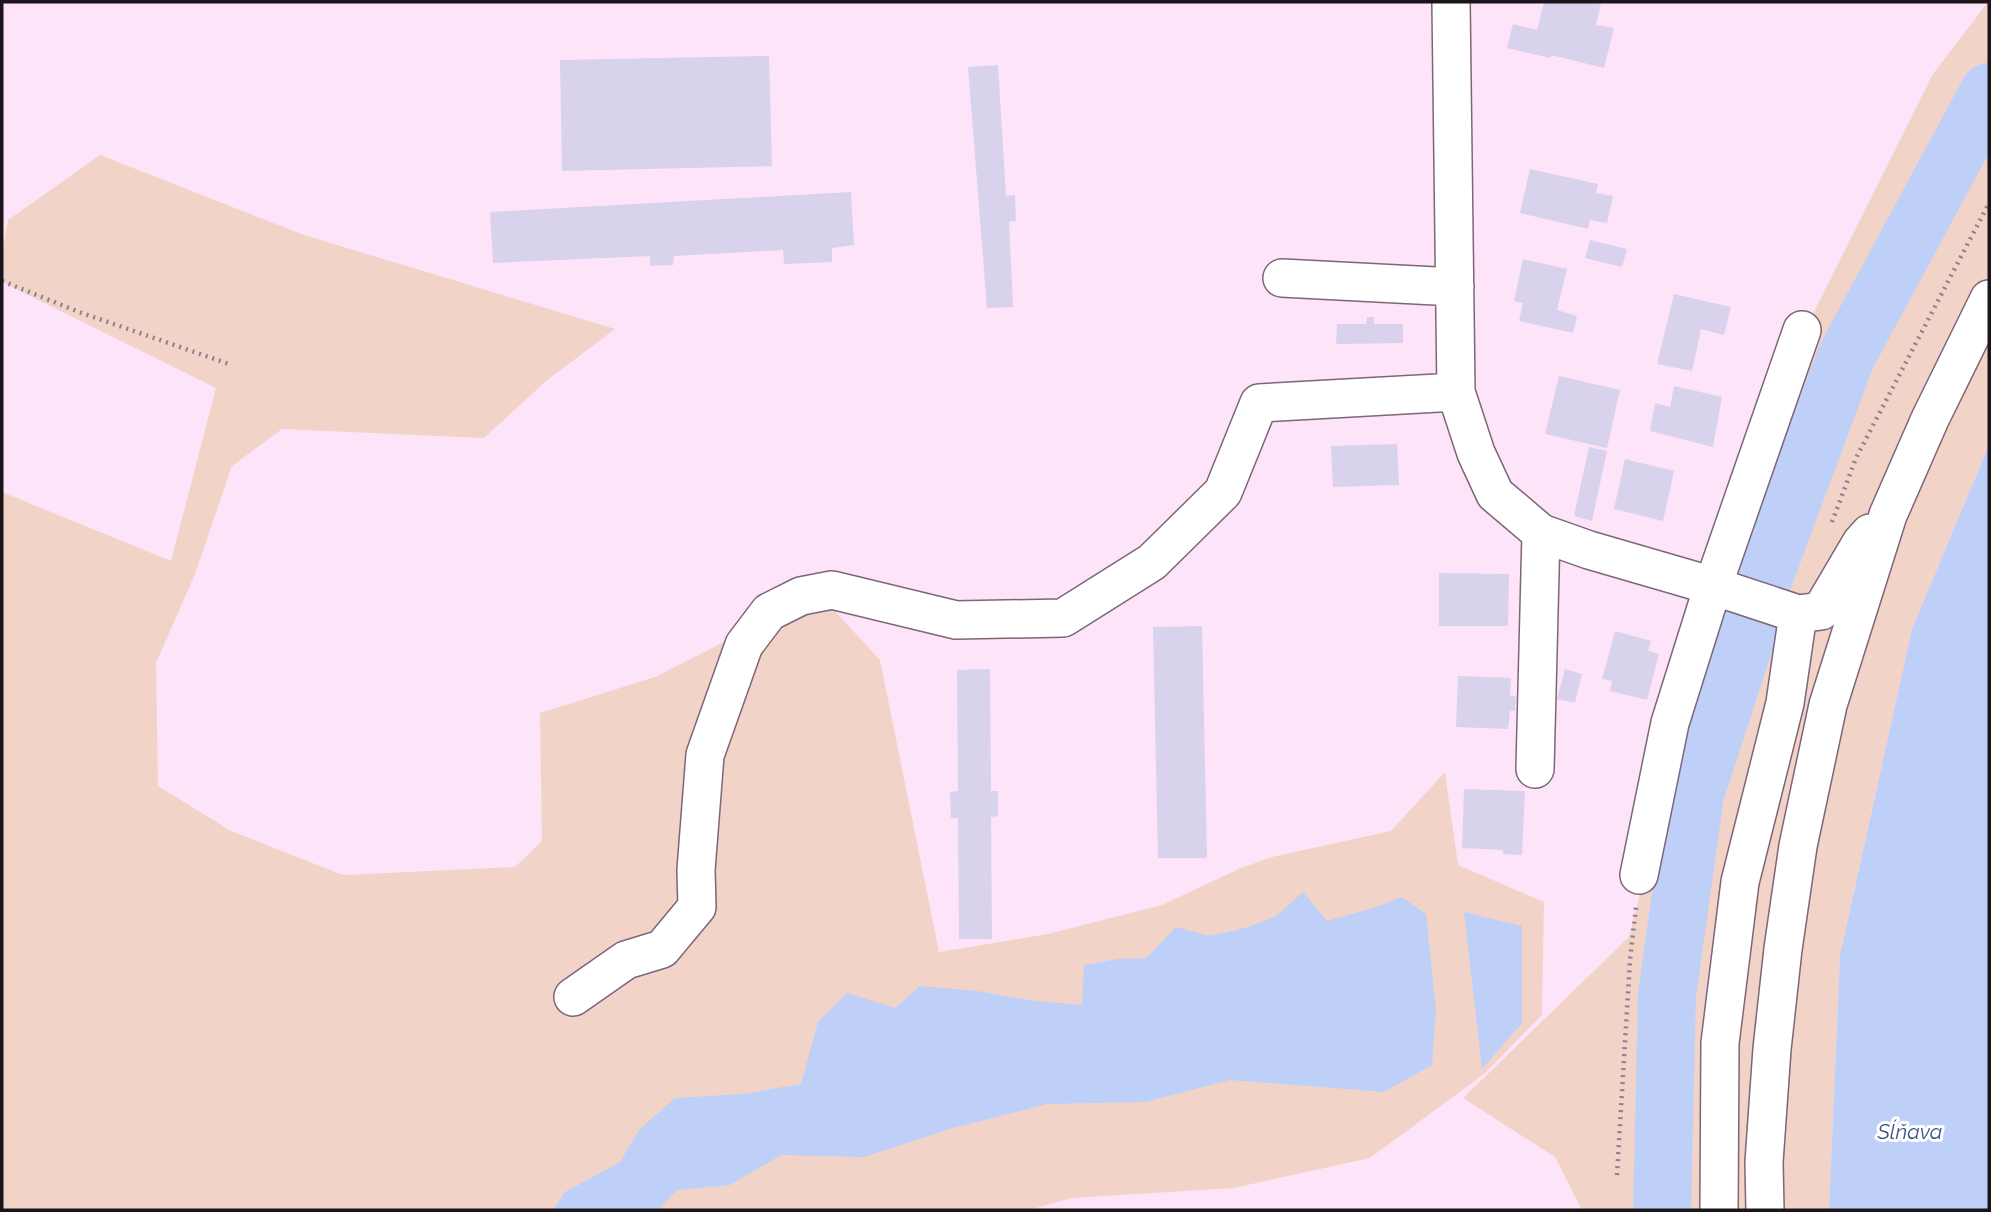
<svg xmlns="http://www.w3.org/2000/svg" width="1991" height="1212" viewBox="0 0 1991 1212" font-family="Raleway,sans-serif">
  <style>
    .green { fill: #f2d3c8 }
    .water { fill: #bed0f7 }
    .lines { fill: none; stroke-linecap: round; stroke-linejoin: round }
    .river { stroke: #bed0f7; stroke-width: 58 }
    .building { fill: #d9d2ed }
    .minor-casing { stroke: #7c6678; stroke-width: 40 }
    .path { stroke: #907f8d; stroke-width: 4.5; stroke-dasharray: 2 5; stroke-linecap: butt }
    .minor { stroke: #fff; stroke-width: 37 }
    .labels { text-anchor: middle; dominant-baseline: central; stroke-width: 6; stroke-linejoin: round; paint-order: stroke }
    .water-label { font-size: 21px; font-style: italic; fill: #3d5486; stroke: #fff }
  </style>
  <rect width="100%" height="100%" fill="#fde4f8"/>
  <path class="green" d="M 1988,2 L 1989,2 L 1989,445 L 1912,629 L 1840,955 L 1829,1210 L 1582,1210 L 1555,1157 L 1463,1098 L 1629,937 L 1766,408 L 1933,74 Z
    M 100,155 L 304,235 L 615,329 L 546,381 L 484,438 L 282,429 L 232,466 L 195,574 L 156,663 L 158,786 L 231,831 L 343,875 L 515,867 L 542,841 L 540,713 L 655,677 L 819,594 L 880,660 L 939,952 L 1048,934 L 1162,905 L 1241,868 L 1272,857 L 1391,831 L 1445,772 L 1458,865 L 1544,902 L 1542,1015 L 1484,1074 L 1370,1158 L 1234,1188 L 1071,1198 L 1029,1210 L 2,1210 L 2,492 L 171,561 L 216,388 L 2,282 L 2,254 L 8,220 Z"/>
  <path class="water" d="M 1989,445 L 1989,1210 L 1829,1210 L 1840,955 L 1912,629 Z
    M 1303,892 L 1327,921 L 1373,908 L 1402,897 L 1426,914 L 1436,1010 L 1432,1065 L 1384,1092 L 1230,1080 L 1145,1102 L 1047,1104 L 953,1128 L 864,1157 L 781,1155 L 730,1185 L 677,1190 L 658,1210 L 553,1210 L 565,1192 L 620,1162 L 639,1130 L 675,1098 L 742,1094 L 801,1084 L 818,1022 L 847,993 L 895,1008 L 920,986 L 977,991 L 1035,1001 L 1082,1005 L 1084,965 L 1118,959 L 1146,958 L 1176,927 L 1210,936 L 1245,928 L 1276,916 Z
    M 1464,912 L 1522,926 L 1522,1023 L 1482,1069 Z"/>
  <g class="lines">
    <path class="river" d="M 1662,1210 L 1667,995 L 1695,794 L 1749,629 L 1760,588 L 1846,357 L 1989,92"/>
  </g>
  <path class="building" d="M 1544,2 L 1593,2 L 1601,4 L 1596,25 L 1614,28 L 1604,68 L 1551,55 L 1550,58 L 1507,48 L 1513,24 L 1537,30 Z
    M 769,56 L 772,166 L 562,171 L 560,60 Z
    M 998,65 L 1006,196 L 1015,195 L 1016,221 L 1009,222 L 1013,307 L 987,308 L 968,67 Z
    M 1530,169 L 1598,184 L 1596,193 L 1613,196 L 1607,223 L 1590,220 L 1588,229 L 1520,213 Z
    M 851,192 L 854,245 L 832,248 L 832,262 L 784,264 L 783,250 L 674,256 L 673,265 L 650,266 L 650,256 L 493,263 L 490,212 Z
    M 1590,240 L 1627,249 L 1622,267 L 1585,258 Z
    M 1523,259 L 1567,269 L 1557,310 L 1577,316 L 1573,333 L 1519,321 L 1523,303 L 1514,301 Z
    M 1674,294 L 1731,307 L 1724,335 L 1701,329 L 1692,371 L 1657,364 Z
    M 1367,317 L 1374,317 L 1374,324 L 1403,324 L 1403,343 L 1336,344 L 1337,324 L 1366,324 Z
    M 1559,376 L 1620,390 L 1607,448 L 1545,434 Z
    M 1674,386 L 1722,397 L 1713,447 L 1650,431 L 1655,403 L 1670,407 Z
    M 1397,444 L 1399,485 L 1333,487 L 1331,446 Z
    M 1589,447 L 1607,451 L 1592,521 L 1574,516 Z
    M 1625,459 L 1674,471 L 1663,521 L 1614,509 Z
    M 1439,573 L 1509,574 L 1508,626 L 1439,626 Z
    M 1202,626 L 1207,858 L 1158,858 L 1153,627 Z
    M 1615,631 L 1651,641 L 1648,651 L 1659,654 L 1647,700 L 1610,691 L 1612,681 L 1602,679 Z
    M 990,669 L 991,791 L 998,791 L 998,816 L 991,817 L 992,939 L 959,939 L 958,818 L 951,818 L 950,792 L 958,791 L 957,670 Z
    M 1565,669 L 1582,674 L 1575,703 L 1557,699 Z
    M 1458,676 L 1511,678 L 1510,696 L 1516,696 L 1515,711 L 1510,711 L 1508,729 L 1456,727 Z
    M 1464,789 L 1525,791 L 1522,855 L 1503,854 L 1503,850 L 1462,848 Z"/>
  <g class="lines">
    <defs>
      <path id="minor" d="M 1451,2 L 1456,392 L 1476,453 L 1495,494 L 1541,533 L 1589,550 L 1713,586 L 1798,614 L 1785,703 L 1740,882 L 1720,1043 L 1719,1210
        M 1282,278 L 1455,287
        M 1798,614 L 1821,611 L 1861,543 L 1870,533
        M 1535,769 L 1541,533
        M 1639,875 L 1670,723 L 1713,586 L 1802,330
        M 573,997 L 626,960 L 662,949 L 697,907 L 696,870 L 705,755 L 744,645 L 769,612 L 801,596 L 832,590 L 956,620 L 1063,618 L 1152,562 L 1223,492 L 1259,403 L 1456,392
        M 1765,1210 L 1764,1162 L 1772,1049 L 1783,949 L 1798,846 L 1828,705 L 1888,515 L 1930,419 L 1989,299"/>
    </defs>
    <use href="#minor" class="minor-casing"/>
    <path class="path" d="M 2,281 L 79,312 L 229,364
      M 1832,522 L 1856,458 L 1989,203
      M 1617,1175 L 1630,960 L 1636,907"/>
    <use href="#minor" class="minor"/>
  </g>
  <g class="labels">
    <g class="water-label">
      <text x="1910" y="1131">Sĺňava</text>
    </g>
  </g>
  <rect width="1991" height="1212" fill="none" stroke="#1c141b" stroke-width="7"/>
</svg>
